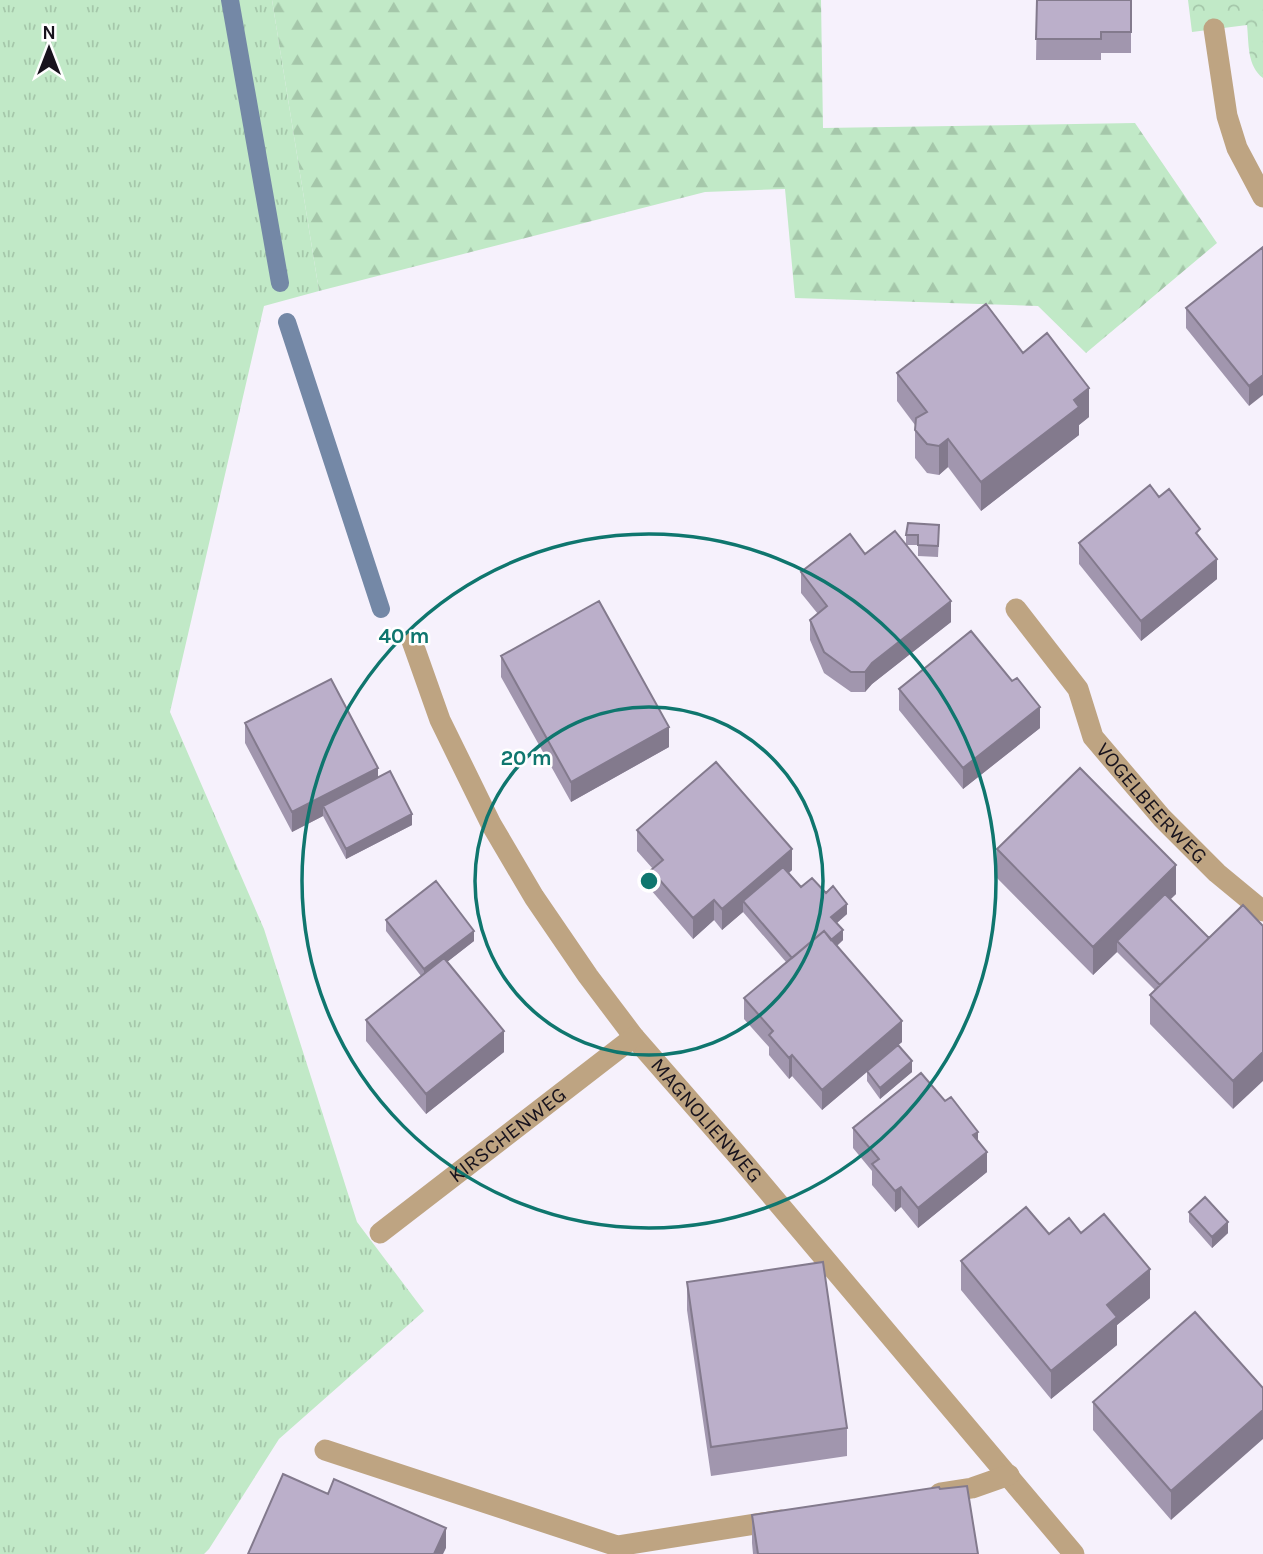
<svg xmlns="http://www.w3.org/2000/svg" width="1263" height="1554" viewBox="0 0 1263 1554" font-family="Karla,sans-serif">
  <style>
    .grass { fill: url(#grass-tufts) }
    .forest { fill: url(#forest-firs) }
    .park { fill: url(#park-crowns) }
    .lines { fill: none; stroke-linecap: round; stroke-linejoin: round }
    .stream { stroke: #7488a6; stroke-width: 18 }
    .minor { stroke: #bea482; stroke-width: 21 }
    .wall { fill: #a196ae }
    .shaded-wall { fill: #837a8d }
    .building { fill: #bbafca; stroke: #837a8d; stroke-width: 2 }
    .ring { fill: none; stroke: #0f766e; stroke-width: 3.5 }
    .labels { text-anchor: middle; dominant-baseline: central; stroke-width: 5; stroke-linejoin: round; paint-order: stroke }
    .street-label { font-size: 21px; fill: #18131d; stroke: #fff }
    .centre { fill: #0f766e; stroke: #fff; stroke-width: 3.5 }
    .ring-label { font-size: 21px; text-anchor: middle; font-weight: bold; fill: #0f766e; stroke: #fff; stroke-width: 5; stroke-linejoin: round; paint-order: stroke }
  </style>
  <defs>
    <pattern id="grass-tufts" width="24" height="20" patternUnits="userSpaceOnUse" patternTransform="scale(1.75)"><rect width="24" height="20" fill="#c1e9c7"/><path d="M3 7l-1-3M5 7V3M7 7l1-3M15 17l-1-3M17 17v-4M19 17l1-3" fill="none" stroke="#a5c7aa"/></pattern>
    <pattern id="forest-firs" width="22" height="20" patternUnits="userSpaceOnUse" patternTransform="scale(1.75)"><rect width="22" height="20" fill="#c1e9c7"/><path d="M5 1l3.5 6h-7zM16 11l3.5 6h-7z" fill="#a5c7aa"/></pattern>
    <pattern id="park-crowns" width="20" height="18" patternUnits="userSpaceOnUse" patternTransform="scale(1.75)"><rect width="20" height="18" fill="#c1e9c7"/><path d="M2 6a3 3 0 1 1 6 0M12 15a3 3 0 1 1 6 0" fill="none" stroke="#a5c7aa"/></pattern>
  </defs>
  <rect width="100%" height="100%" fill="#f6f1fc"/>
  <path class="grass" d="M 0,0 L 272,0 L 319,291 L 264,306 L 170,712 L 264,929 L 357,1222 L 424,1311 L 279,1439 L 209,1549 L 204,1554 L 0,1554 Z"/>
  <path class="forest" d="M 272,0 L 821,0 L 823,128 L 1135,123 L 1217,243 L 1086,353 L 1038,306 L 795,298 L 785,189 L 705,192 L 319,291 Z"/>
  <path class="park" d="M 1188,0 L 1263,0 L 1263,78 C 1247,66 1249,44 1247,25 L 1192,32 Z"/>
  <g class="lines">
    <path class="stream" d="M 230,0 L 280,283
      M 287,322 L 381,609"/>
    <g class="minor">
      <path d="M 1214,29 L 1227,116 L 1237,148 L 1263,197"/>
      <path id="s1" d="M 1016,609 L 1078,689 L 1093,737 L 1162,818 L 1217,873 L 1263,911"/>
      <path id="s2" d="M 412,641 L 440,720 L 491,824 L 534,897 L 588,976 L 634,1037 L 745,1164 L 1074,1554"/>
      <path id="s3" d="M 380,1233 L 634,1037"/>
      <path d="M 325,1450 L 617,1546 L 781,1520"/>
      <path d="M 940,1493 L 972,1488 L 1009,1475"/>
    </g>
  </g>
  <path class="wall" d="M 1037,0 L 1131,0 L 1131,53 L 1101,53 L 1101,60 L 1036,60 Z
    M 1263,247 L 1249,406 L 1186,328 L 1186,308 Z
    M 1023,353 L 1089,417 L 1079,425 L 1079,435 L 981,511 L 948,467 L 939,475 L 927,473 L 915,458 L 915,425 L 897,401 L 897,373 Z
    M 1159,497 L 1200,538 L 1217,579 L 1141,641 L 1079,564 L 1079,543 Z
    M 906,535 L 939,536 L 938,557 L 918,556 L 918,545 L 907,545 L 951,622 L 872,684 L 865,692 L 851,692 L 824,673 L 810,640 L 810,620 L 818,614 L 801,593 L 801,572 L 865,554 L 906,545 Z
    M 501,656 L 669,747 L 571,802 L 501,677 Z
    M 899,689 L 1040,728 L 963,789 L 899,710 Z
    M 245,723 L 378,778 L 412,825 L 346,859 L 323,816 L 292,832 L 245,743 Z
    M 637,830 L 792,870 L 789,873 L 801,887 L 826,893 L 847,914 L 837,923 L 843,940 L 837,946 L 902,1042 L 898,1045 L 912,1072 L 880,1099 L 867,1081 L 867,1072 L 822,1110 L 792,1076 L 789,1079 L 769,1055 L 769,1047 L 744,1019 L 744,998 L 786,962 L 743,912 L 722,930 L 714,920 L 693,939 L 651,890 L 651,870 L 653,869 L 637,851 Z
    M 997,849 L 1176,894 L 1170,899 L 1209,938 L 1243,905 L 1233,1109 L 1150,1024 L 1150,995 L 1155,990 L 1117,952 L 1093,975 L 997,878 Z
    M 386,920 L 474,941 L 447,962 L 504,1052 L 426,1114 L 366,1041 L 366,1020 L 421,976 L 386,931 Z
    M 853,1128 L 978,1141 L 987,1172 L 918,1228 L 901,1207 L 895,1212 L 872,1185 L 872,1171 L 853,1148 Z
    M 1189,1212 L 1228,1233 L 1212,1248 L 1189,1222 Z
    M 1081,1233 L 1150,1298 L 1117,1325 L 1117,1345 L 1051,1399 L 961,1290 L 961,1261 L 1049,1234 Z
    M 687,1282 L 847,1428 L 847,1456 L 711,1476 L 687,1310 Z
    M 1195,1312 L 1171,1520 L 1093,1430 L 1093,1402 Z
    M 940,1489 L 978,1554 L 753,1554 L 752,1543 L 752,1515 Z"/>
  <path class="shaded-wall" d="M 1263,375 L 1263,395 L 1249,406 L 1249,386 Z
    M 1089,388 L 1089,417 L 1079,425 L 1079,435 L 981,511 L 981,482 L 1074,400 Z
    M 948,439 L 948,467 L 939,475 L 939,446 Z
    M 1217,559 L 1217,579 L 1141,641 L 1141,621 Z
    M 951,601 L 951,622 L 872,684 L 865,692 L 865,672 L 872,663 Z
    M 1040,707 L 1040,728 L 963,789 L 963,768 Z
    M 669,727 L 669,747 L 571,802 L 571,782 Z
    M 378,768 L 378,789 L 323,806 L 323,816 L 292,832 L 292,812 Z
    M 412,814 L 412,825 L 346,859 L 346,849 Z
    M 792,849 L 792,870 L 748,907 L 743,901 L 743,912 L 722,930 L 722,909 Z
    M 1176,865 L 1176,894 L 1122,947 L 1117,941 L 1117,952 L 1093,975 L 1093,947 Z
    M 714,900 L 714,920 L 693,939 L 693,918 Z
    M 847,904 L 847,914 L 831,928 L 831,917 Z
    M 843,930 L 843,940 L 826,955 L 826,944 Z
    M 474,931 L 474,941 L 424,980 L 424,969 Z
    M 902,1021 L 902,1042 L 822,1110 L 822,1090 Z
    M 504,1031 L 504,1052 L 426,1114 L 426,1094 Z
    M 1263,1052 L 1263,1081 L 1233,1109 L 1233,1081 Z
    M 792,1055 L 792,1076 L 789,1079 L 789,1058 Z
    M 912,1061 L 912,1072 L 880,1099 L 880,1088 Z
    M 978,1132 L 978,1152 L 973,1135 Z
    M 987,1152 L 987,1172 L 918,1228 L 918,1208 Z
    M 901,1187 L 901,1207 L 895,1212 L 895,1191 Z
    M 1228,1222 L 1228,1233 L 1212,1248 L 1212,1237 Z
    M 1150,1269 L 1150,1298 L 1117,1325 L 1117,1345 L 1051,1399 L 1051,1371 L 1107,1305 Z
    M 1263,1410 L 1263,1439 L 1171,1520 L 1171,1491 Z
    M 446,1528 L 446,1548 L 443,1554 L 434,1554 Z"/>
  <path class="building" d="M 1037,0 L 1131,0 L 1131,32 L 1101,32 L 1101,39 L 1036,39 Z
    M 1263,247 L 1263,375 L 1249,386 L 1186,308 Z
    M 986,304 L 1023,353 L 1047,333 L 1089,388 L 1074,400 L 1079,407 L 981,482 L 948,439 L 939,446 L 927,444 L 915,430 L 916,418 L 927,412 L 897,373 Z
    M 1150,485 L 1159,497 L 1169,489 L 1200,529 L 1196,533 L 1217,559 L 1141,621 L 1079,543 Z
    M 908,523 L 939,525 L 938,546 L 918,545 L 918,535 L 906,535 Z
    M 895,531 L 951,601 L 872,663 L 865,672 L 851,672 L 824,652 L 810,620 L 827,606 L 801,572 L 850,534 L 865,554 Z
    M 599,601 L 669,727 L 571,782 L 501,656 Z
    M 971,631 L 1012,681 L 1017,678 L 1040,707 L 963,768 L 899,689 Z
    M 331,679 L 378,768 L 292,812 L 245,723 Z
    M 716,762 L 792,849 L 722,909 L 714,900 L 693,918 L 651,870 L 663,860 L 637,830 Z
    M 1080,768 L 1176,865 L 1093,947 L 997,849 Z
    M 390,771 L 412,814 L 346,849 L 323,806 Z
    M 783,867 L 801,887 L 812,878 L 826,893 L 833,886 L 847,904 L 831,917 L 843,930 L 831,940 L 824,931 L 792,958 L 743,901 Z
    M 436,881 L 474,931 L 424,969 L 386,920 Z
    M 1165,894 L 1209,938 L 1160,985 L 1117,941 Z
    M 1243,905 L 1263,926 L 1263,1052 L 1233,1081 L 1150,995 Z
    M 824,931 L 902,1021 L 822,1090 L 792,1055 L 789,1058 L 769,1035 L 773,1031 L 744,998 Z
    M 444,958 L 504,1031 L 426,1094 L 366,1020 Z
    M 898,1045 L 912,1061 L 880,1088 L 867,1071 Z
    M 921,1073 L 945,1101 L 951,1097 L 978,1132 L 973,1135 L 987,1152 L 918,1208 L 901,1187 L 895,1191 L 872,1164 L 879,1159 L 853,1128 Z
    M 1205,1197 L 1228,1222 L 1212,1237 L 1189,1212 Z
    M 1026,1207 L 1049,1234 L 1069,1218 L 1081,1233 L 1104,1214 L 1150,1269 L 1107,1305 L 1117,1317 L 1051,1371 L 961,1261 Z
    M 823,1262 L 847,1428 L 711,1447 L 687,1282 Z
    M 1195,1312 L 1263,1388 L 1263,1410 L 1171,1491 L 1093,1402 Z
    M 283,1474 L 328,1494 L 334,1479 L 446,1528 L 434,1554 L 248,1554 Z
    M 967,1486 L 978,1554 L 758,1554 L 752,1515 L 939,1487 L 940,1489 Z"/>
  <g class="ring">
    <circle cx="649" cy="881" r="174"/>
    <circle cx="649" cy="881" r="347"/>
  </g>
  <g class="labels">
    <g class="street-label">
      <text stroke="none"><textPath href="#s1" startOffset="240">VOGELBEERWEG</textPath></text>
      <text stroke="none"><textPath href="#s2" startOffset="567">MAGNOLIENWEG</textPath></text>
      <text stroke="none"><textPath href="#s3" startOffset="161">KIRSCHENWEG</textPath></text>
    </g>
  </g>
  <circle cx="649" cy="881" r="10" class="centre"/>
  <g class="ring-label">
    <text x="404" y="643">40 m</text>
    <text x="526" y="765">20 m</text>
  </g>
  <g transform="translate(49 49)" stroke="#ffffff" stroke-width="5" paint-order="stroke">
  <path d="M0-5L12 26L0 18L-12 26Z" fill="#18131d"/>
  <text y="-10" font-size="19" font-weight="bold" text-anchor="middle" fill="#18131d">N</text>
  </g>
</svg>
